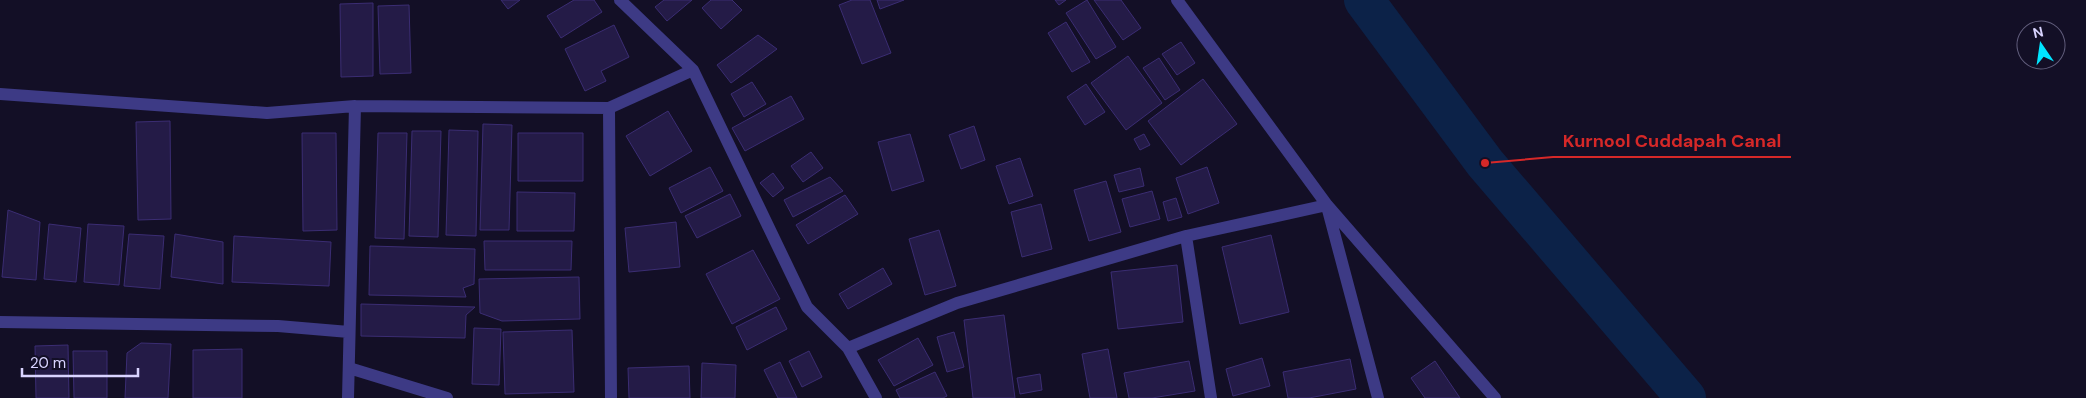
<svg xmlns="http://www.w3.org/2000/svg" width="2086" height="398" viewBox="0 0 2086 398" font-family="'DM Sans',sans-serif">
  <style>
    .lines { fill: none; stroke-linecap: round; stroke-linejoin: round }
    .canal { stroke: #0c2248; stroke-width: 40 }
    .building { fill: #241b47; stroke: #3b2d73 }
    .street { stroke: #3d3a85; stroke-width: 12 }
    .leader { fill: none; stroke: #d62828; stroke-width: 2 }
    .callout-dot { fill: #d62828; stroke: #130f26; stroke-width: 2 }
    .callout-label { font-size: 18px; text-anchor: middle; font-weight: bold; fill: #d62828; stroke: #130f26; stroke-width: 4; stroke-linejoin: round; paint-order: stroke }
  </style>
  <rect width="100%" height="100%" fill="#130f26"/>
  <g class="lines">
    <path class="canal" d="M 1364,0 L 1485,163 L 1686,398"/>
  </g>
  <path class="building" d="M 501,0 L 520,0 L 508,9 Z
    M 574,0 L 594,0 L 602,12 L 561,38 L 547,16 Z
    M 664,0 L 692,0 L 667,21 L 655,7 Z
    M 711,0 L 732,0 L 742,10 L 721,29 L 702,8 Z
    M 852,0 L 870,0 L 891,53 L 862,64 L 839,5 Z
    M 877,0 L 904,0 L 880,9 Z
    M 1055,0 L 1066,0 L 1059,5 Z
    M 1087,0 L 1116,47 L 1096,59 L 1066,13 Z
    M 1094,0 L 1121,0 L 1141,28 L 1123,40 Z
    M 373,3 L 373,76 L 341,77 L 340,4 Z
    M 409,5 L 411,73 L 380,74 L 378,6 Z
    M 1066,22 L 1090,62 L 1072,72 L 1048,33 Z
    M 614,25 L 629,57 L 601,71 L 606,81 L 585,91 L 565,49 Z
    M 758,35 L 777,49 L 731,83 L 717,65 Z
    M 1181,42 L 1195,63 L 1177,75 L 1162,54 Z
    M 1128,56 L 1162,103 L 1126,130 L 1091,83 Z
    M 1159,58 L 1180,90 L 1165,100 L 1143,68 Z
    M 1203,79 L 1237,124 L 1181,165 L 1148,121 Z
    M 752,82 L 766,104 L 744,117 L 731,94 Z
    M 1086,84 L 1105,112 L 1085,125 L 1067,97 Z
    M 791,96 L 804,119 L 745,151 L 732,128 Z
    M 668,111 L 692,151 L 650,176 L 626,136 Z
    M 170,121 L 171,219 L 138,220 L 136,122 Z
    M 483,124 L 512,125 L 509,230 L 480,230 Z
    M 974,126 L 985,160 L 961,169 L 949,135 Z
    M 449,130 L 478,131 L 476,236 L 446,235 Z
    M 412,131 L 441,131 L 438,237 L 409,236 Z
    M 302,133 L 336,133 L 337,230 L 303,231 Z
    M 378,133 L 407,133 L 404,239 L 375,238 Z
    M 518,133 L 583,133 L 583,181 L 518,181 Z
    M 910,134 L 924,181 L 892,191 L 878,142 Z
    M 1144,134 L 1150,145 L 1140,150 L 1134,139 Z
    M 811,152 L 823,168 L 803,182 L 791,166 Z
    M 1020,158 L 1033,196 L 1009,204 L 996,166 Z
    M 710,167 L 723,191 L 681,213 L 669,188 Z
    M 1207,167 L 1219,203 L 1188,214 L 1176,178 Z
    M 1140,168 L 1144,186 L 1119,192 L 1114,175 Z
    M 773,173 L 784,188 L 773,197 L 760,183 Z
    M 830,177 L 843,191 L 793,217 L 784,200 Z
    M 1106,181 L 1121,232 L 1089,241 L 1074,190 Z
    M 1152,191 L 1160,219 L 1130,227 L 1122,199 Z
    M 517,192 L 575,193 L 574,231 L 517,231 Z
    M 730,194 L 741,216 L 697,238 L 685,216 Z
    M 845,195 L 858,214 L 808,244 L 796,225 Z
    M 1176,198 L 1182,217 L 1168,221 L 1163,202 Z
    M 1041,204 L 1052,249 L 1022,257 L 1011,212 Z
    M 8,210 L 40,222 L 36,280 L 2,277 Z
    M 676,222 L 680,267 L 629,272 L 625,228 Z
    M 49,224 L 81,228 L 76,282 L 44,279 Z
    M 88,224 L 124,226 L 119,285 L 84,282 Z
    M 939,230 L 956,286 L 925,295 L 909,239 Z
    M 129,234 L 164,236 L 160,289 L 124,286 Z
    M 175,234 L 223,242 L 223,284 L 171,277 Z
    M 1271,235 L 1289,312 L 1240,324 L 1222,247 Z
    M 234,236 L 331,242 L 329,286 L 232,282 Z
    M 484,241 L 572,241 L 571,270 L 485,270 Z
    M 370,246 L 475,249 L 474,284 L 463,288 L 466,297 L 369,295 Z
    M 753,250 L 780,299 L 732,324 L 706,274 Z
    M 1177,265 L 1183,322 L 1118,329 L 1111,272 Z
    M 883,268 L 892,284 L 848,309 L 839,294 Z
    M 579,277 L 580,319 L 502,321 L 480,313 L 479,279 Z
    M 361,304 L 475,307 L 466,315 L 465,338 L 361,336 Z
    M 776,307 L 787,329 L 747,350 L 736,327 Z
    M 1004,315 L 1015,398 L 973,398 L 964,320 Z
    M 474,328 L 501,329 L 499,385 L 472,384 Z
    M 572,330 L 574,392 L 505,394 L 503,332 Z
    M 954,332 L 964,367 L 947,372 L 937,337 Z
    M 918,338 L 933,365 L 894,386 L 878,360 Z
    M 141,343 L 171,344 L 168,398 L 125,398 L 127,353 Z
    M 68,345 L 69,398 L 36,398 L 35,346 Z
    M 242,349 L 242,398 L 193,398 L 193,350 Z
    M 1108,349 L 1117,398 L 1090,398 L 1082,354 Z
    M 73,351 L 107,351 L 107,398 L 74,398 Z
    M 809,351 L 822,377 L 802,387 L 789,361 Z
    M 1262,358 L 1270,386 L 1233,396 L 1226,369 Z
    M 1350,359 L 1356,389 L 1309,398 L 1288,398 L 1283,372 Z
    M 1189,361 L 1195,391 L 1152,398 L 1129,398 L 1124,373 Z
    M 1435,361 L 1460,398 L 1425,398 L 1411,378 Z
    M 780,362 L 797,398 L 778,398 L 764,370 Z
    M 702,363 L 736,365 L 735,398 L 701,398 Z
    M 689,366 L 690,398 L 629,398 L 628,368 Z
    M 935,372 L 947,396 L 943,398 L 900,398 L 896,390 Z
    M 1040,374 L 1042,390 L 1020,394 L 1017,378 Z"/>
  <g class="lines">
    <path class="street" d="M 620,0 L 693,70 L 807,307 L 848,348 L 876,398
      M 1177,0 L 1327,205 L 1495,398
      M 0,94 L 267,113 L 355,106 L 609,108 L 693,70
      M 609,108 L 611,398
      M 1328,210 L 1378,398
      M 1186,236 L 1211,398
      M 0,322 L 278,326 L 349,332
      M 848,348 L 957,303 L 1186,236 L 1327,205
      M 349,368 L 447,398
      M 348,398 L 355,106"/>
  </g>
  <path class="leader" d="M1485 163L1553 157H1791"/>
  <circle class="callout-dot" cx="1485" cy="163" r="5"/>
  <g class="callout-label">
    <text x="1672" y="147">Kurnool Cuddapah Canal</text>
  </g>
  <g transform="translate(2041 45) rotate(347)"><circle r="24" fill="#130f26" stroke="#625e7d"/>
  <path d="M0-4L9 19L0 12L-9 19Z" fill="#00e5ff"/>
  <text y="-8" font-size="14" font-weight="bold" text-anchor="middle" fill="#d9d4ff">N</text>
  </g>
  <path d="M22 368v8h116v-8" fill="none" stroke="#d9d4ff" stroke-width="2.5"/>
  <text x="30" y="368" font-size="15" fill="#d9d4ff" stroke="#130f26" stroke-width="4" paint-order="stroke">20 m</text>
</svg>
